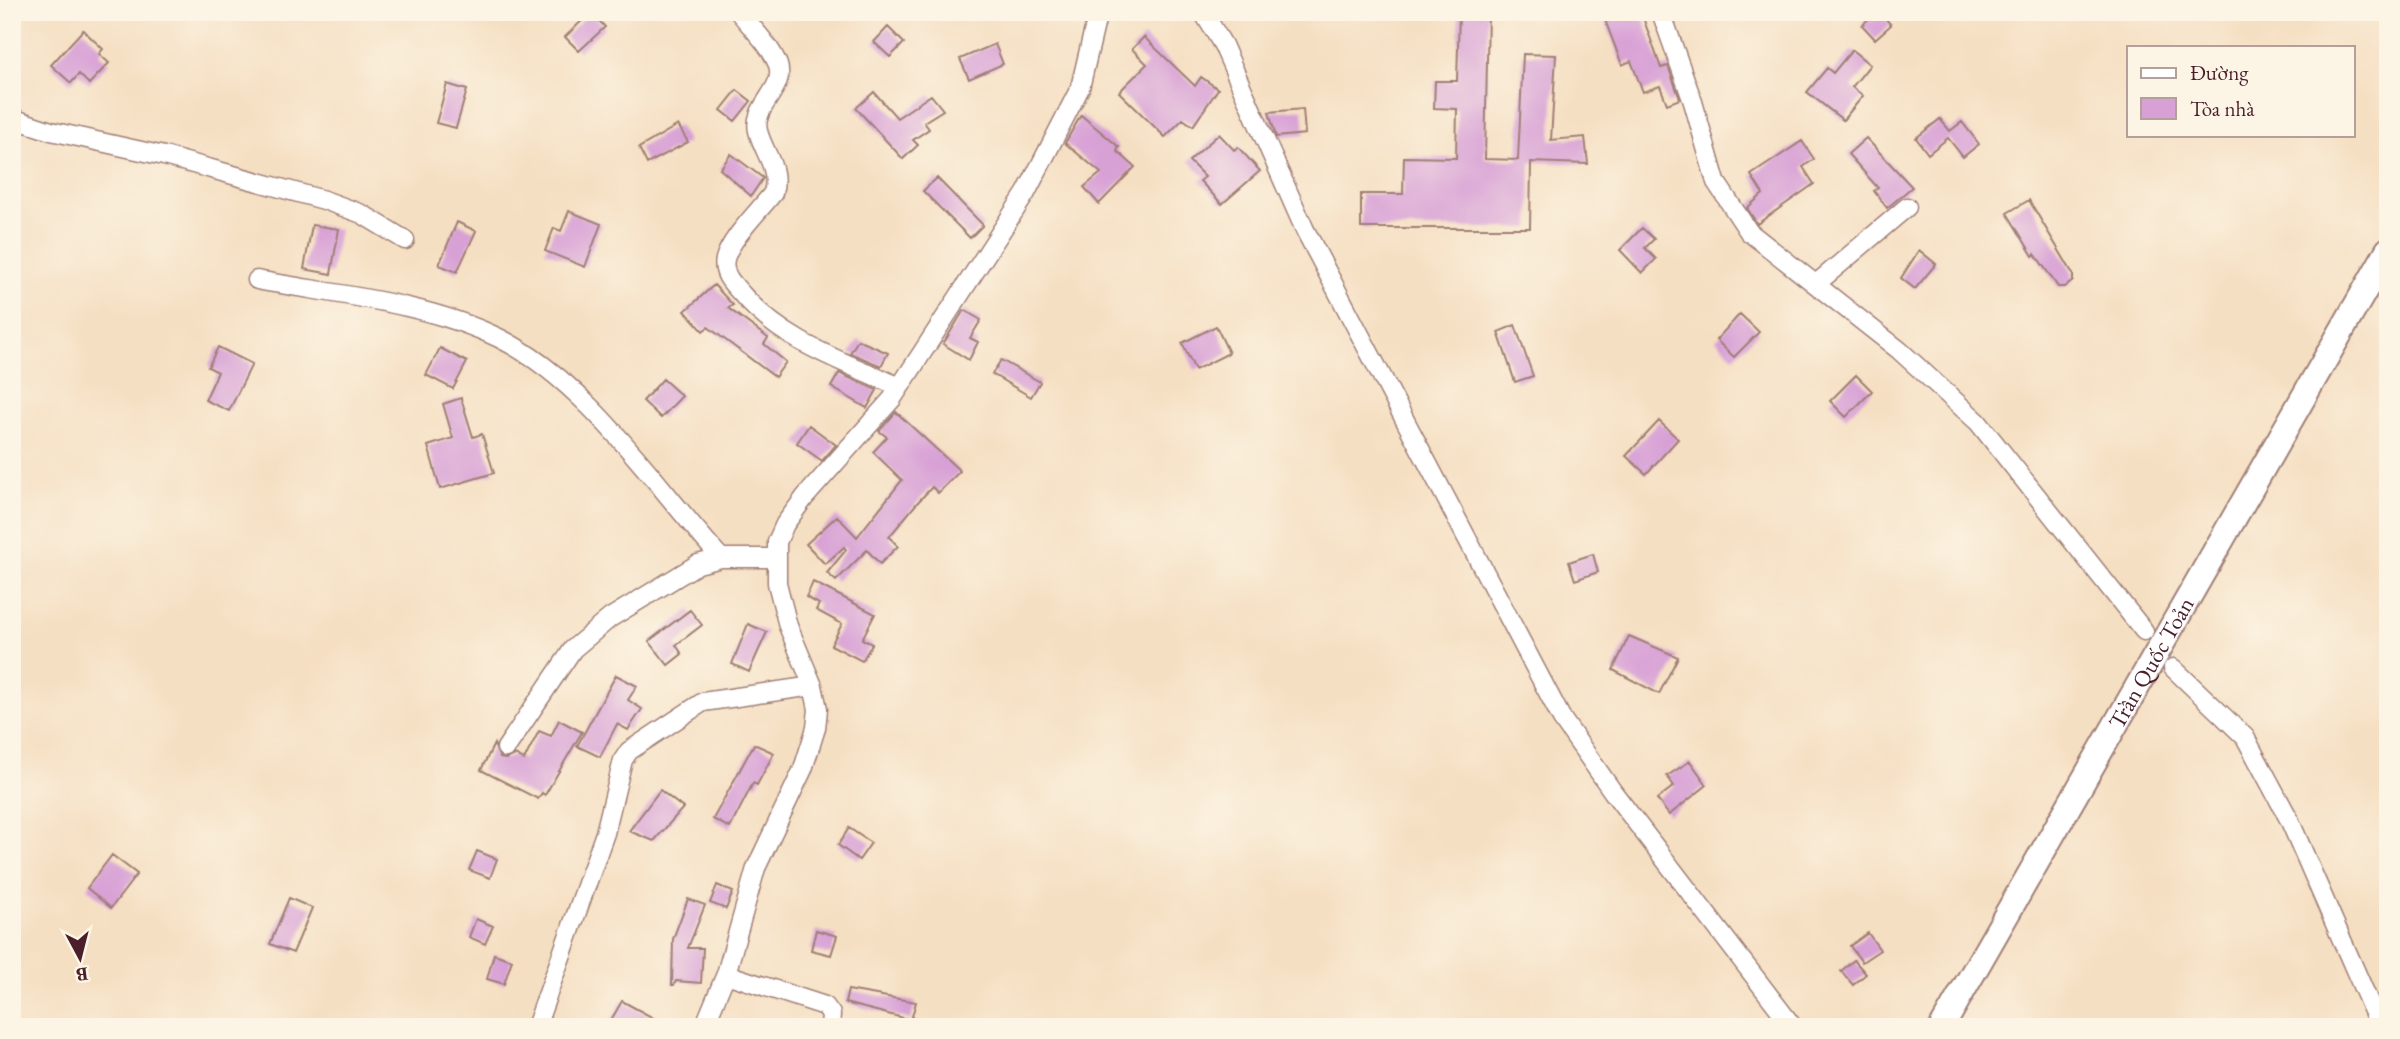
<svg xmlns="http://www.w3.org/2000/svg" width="2400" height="1039" viewBox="0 0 2400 1039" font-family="'EB Garamond',serif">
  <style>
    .building { fill: #d8a1d6 }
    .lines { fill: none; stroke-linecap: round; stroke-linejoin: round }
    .street-casing { stroke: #a07f76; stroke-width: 21 }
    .secondary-casing { stroke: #a07f76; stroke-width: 28 }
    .street { stroke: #fff; stroke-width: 18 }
    .secondary { stroke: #fff; stroke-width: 24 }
    .labels { text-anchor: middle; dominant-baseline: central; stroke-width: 5; stroke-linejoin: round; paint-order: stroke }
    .street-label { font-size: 23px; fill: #4a1f2b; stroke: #fcf5e5 }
  </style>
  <rect width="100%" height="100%" fill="#fcf5e5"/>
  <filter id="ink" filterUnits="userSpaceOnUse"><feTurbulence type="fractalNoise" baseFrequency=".0143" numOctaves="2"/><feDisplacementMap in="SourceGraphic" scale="14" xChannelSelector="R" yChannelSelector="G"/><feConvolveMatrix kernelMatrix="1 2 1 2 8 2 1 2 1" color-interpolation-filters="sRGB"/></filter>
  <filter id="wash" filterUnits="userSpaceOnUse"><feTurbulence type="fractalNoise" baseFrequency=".00686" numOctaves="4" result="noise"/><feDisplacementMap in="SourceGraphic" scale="28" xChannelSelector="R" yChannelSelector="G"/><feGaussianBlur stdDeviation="1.57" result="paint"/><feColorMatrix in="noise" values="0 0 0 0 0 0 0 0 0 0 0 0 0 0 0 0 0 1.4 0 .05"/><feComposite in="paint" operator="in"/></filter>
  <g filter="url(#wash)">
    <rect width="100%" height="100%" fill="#f5dfc2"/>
    <g id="blocks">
      <path class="building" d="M 591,12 L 605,27 L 579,51 L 565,37 Z
        M 1459,12 L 1488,12 L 1485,159 L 1518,160 L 1523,54 L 1556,55 L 1551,140 L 1585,137 L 1588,164 L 1531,162 L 1530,228 L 1361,228 L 1361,194 L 1403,194 L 1404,157 L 1456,158 L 1457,109 L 1434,108 L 1435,81 L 1457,81 Z
        M 1602,12 L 1641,12 L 1661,68 L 1668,66 L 1680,99 L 1667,104 L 1660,86 L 1643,92 L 1631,61 L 1622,65 Z
        M 1876,12 L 1880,12 L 1891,25 L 1875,39 L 1862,25 Z
        M 888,27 L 904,43 L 890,57 L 874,42 Z
        M 83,30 L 103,49 L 99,54 L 109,63 L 89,84 L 79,74 L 71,83 L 51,65 Z
        M 1144,37 L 1195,86 L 1201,77 L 1218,89 L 1193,126 L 1183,119 L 1165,137 L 1119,92 L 1147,64 L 1132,49 Z
        M 995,44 L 1003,64 L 969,79 L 960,59 Z
        M 1852,50 L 1870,65 L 1852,87 L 1863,96 L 1843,120 L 1807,92 L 1827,68 L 1833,73 Z
        M 447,84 L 467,90 L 456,128 L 436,123 Z
        M 737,90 L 751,101 L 735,121 L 721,110 Z
        M 874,92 L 897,118 L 931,95 L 943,110 L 924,122 L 929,129 L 913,140 L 918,145 L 903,159 L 856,108 Z
        M 1303,109 L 1305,134 L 1276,137 L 1269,112 Z
        M 1081,115 L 1119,147 L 1117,151 L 1135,167 L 1099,204 L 1084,187 L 1101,173 L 1065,143 Z
        M 1940,119 L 1950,131 L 1962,122 L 1979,144 L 1963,157 L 1948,138 L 1928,154 L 1916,138 Z
        M 678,125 L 688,142 L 647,164 L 639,148 Z
        M 1219,134 L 1234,150 L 1238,147 L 1260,171 L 1222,204 L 1200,181 L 1205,177 L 1189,161 Z
        M 1866,138 L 1912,187 L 1887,208 L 1874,191 L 1878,188 L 1848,154 Z
        M 1802,141 L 1814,159 L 1803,167 L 1814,184 L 1757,224 L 1747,208 L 1763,194 L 1751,175 Z
        M 731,154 L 763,178 L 751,196 L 720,169 Z
        M 937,178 L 983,225 L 970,238 L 923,191 Z
        M 2029,200 L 2073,274 L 2073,281 L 2065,287 L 2058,287 L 2035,254 L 2033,256 L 2007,213 Z
        M 569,211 L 601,224 L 585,267 L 545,251 L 554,228 L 561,231 Z
        M 457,222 L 476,231 L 457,272 L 439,265 Z
        M 312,225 L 339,229 L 331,274 L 304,269 Z
        M 1642,228 L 1654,239 L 1645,248 L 1656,259 L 1642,273 L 1620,250 Z
        M 1919,250 L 1936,264 L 1915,289 L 1901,278 Z
        M 714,285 L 733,305 L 728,308 L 768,338 L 764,344 L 786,362 L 775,377 L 708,327 L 703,331 L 685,311 Z
        M 964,310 L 981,320 L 970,338 L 978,342 L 969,360 L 943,344 Z
        M 1740,314 L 1759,332 L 1734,357 L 1716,340 Z
        M 1515,325 L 1533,376 L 1515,382 L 1498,332 Z
        M 1216,326 L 1229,353 L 1195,370 L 1182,343 Z
        M 858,340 L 888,353 L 881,366 L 850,353 Z
        M 218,347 L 252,364 L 229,411 L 205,400 L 218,372 L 208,367 Z
        M 440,348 L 467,362 L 453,389 L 426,375 Z
        M 1001,360 L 1040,382 L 1031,397 L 992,374 Z
        M 839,373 L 877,390 L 867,408 L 831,387 Z
        M 1856,375 L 1872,391 L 1846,417 L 1830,401 Z
        M 663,379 L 682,396 L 661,418 L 643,401 Z
        M 461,398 L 473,437 L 482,434 L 494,473 L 440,489 L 428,446 L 453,438 L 443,404 Z
        M 896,412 L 960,471 L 938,493 L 932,487 L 917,503 L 889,537 L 898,546 L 880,564 L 867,550 L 836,581 L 827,573 L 846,550 L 844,547 L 825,564 L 806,544 L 837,516 L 857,537 L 902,480 L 873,452 L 887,437 L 879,431 Z
        M 1659,421 L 1678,439 L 1646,474 L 1626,456 Z
        M 809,425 L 836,445 L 822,461 L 797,443 Z
        M 1593,554 L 1598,572 L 1575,580 L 1569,562 Z
        M 813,582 L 875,614 L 862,639 L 872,644 L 862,661 L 831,645 L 842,624 L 816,610 L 819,604 L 806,597 Z
        M 690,610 L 702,625 L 676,645 L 682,654 L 668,665 L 649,641 Z
        M 748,624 L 767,632 L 749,672 L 732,664 Z
        M 1629,636 L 1678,657 L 1659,694 L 1613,670 Z
        M 616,675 L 637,686 L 628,700 L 642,709 L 628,730 L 617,724 L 600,757 L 577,746 Z
        M 559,720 L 582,732 L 545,795 L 542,793 L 538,799 L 481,770 L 494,744 L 500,758 L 506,759 L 515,755 L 524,760 L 539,731 L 551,736 Z
        M 754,744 L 774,753 L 757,785 L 753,783 L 730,828 L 713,819 Z
        M 1690,761 L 1707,785 L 1669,815 L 1657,799 L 1674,786 L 1667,776 Z
        M 660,790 L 683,808 L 654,841 L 629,831 Z
        M 849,828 L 871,843 L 859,860 L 838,845 Z
        M 477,851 L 497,859 L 490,878 L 469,870 Z
        M 112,855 L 137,874 L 111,908 L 87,888 Z
        M 717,885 L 733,892 L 726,909 L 710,903 Z
        M 289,898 L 312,908 L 293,953 L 270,944 Z
        M 688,899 L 705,905 L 688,948 L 703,948 L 701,983 L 676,981 L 674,985 L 672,985 L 673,939 Z
        M 476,919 L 493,926 L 485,944 L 469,937 Z
        M 816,930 L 837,936 L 831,955 L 811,950 Z
        M 1868,933 L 1880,950 L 1862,962 L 1850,946 Z
        M 494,954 L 512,960 L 504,984 L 487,979 Z
        M 1854,960 L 1866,974 L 1853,985 L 1841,971 Z
        M 848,990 L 916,1002 L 911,1020 L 845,1003 Z
        M 622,1001 L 633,1007 L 670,1027 L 622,1027 L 611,1020 Z"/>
    </g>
  </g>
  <g filter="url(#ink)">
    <use href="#blocks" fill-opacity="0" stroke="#a07f76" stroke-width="2"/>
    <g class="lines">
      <defs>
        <path id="street" d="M 739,12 C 752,28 771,46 778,65 C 786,89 752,106 758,131 C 764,154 780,168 773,193 C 760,210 730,239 725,259 C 722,273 731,282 740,292 C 782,342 842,361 900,387
          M 1203,12 L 1223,45 L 1305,230 L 1562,719 L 1613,792 L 1793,1027
          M 1661,12 L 1693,102 L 1716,182 L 1749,232 L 1899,350 L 1978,422 L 2144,631
          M 12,118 L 51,131 L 164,156 L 324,200 L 362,214 L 405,240
          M 257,280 C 337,295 425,302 499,338 C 587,381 656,487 721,558
          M 1816,284 L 1907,207
          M 2173,668 L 2245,737 L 2289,819 L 2380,1027
          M 506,748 L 573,649 L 610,618 L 698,564 L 721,558 L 775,558
          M 726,974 L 825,1006 L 831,1014 L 830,1027
          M 536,1027 L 605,833 L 623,760 L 629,751 L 703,702 L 813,686
          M 704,1027 L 726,974 L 756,868 L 803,769 L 816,728 L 818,709 L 813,686 L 788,626 L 777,583 L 777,542 L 785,524 L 805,497 L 892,399 L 1026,193 L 1080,88 L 1098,12"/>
        <g id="secondary">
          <path id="s1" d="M 1942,1027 L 2388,250"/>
        </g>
      </defs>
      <use href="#street" class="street-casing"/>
      <use href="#secondary" class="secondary-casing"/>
      <use href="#street" class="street"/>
      <use href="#secondary" class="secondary"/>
    </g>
  </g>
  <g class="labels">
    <g class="street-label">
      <text stroke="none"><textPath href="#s1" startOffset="420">Trần Quốc Toản</textPath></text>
    </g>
  </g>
  <rect width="2400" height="1039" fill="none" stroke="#fcf5e5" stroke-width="42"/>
  <rect x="2127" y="46" width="228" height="91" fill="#fcf5e5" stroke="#b59f9b" stroke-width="2"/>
  <rect x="2141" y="68" width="35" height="10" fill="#ffffff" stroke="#b59f9b" stroke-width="2"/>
  <text x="2190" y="80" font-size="21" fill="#4a1f2b">Đường</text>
  <rect x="2141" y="98" width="35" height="21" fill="#d8a1d6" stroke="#b59f9b" stroke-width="2"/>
  <text x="2190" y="116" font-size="21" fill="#4a1f2b">Tòa nhà</text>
  <g transform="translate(80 958) rotate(173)" stroke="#fcf5e5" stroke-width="5" paint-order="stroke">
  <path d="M0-5L12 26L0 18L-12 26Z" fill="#4a1f2b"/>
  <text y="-10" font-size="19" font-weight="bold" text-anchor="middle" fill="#4a1f2b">B</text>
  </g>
</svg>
